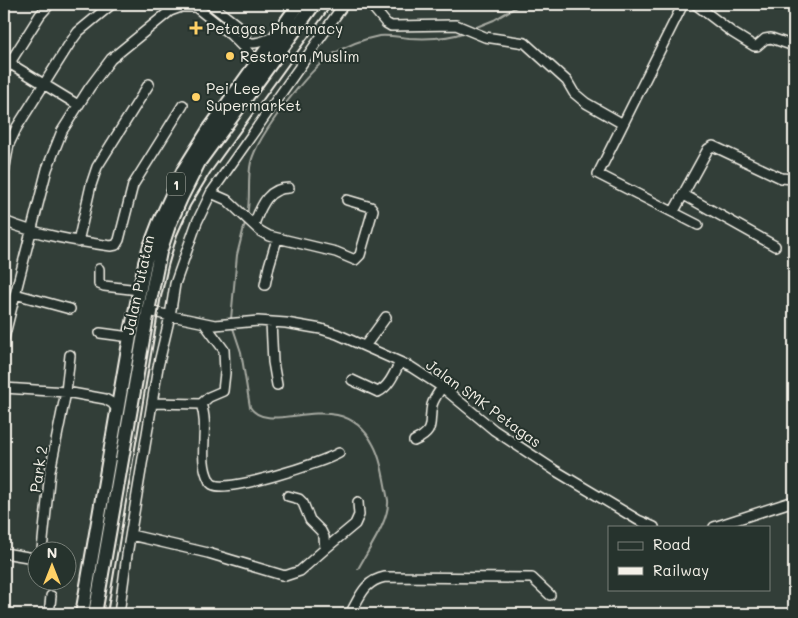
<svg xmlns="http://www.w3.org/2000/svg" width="798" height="618" viewBox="0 0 798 618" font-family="Mali,sans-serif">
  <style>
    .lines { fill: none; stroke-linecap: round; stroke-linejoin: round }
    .stream { stroke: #a6a9a1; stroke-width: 2 }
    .minor-casing { stroke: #f4f1e8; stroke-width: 12 }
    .highway-casing { stroke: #f4f1e8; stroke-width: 16 }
    .minor { stroke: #26332d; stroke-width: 9 }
    .highway { stroke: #26332d; stroke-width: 12 }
    .rail { stroke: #f4f1e8; stroke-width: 2 }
    .poi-dot { fill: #ffd166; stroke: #26332d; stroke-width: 2 }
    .labels { text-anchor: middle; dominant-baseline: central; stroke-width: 4; stroke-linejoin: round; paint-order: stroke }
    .shield { fill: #26332d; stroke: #b6b8b0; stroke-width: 1 }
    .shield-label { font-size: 14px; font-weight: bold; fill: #f4f1e8 }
    .poi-label { font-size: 15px; fill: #f4f1e8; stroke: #26332d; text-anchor: start }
    .street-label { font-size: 15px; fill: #f4f1e8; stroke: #26332d }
  </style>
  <rect width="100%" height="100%" fill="#323e38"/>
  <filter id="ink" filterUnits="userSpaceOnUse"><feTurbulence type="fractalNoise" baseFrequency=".02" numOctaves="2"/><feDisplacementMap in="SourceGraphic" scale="10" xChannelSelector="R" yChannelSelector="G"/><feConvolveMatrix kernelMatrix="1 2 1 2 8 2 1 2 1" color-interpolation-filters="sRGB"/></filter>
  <g filter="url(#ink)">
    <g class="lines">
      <path class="stream" d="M 474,28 L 494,20 L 521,4
        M 247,215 C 251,198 247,179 251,162 C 258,135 309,69 333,54 C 346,46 364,39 379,36 C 389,35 399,37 409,38 C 428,39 448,39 465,32
        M 231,319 L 237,255 L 245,223
        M 233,328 L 241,352 L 250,407 C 270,439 340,382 373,444 C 382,460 384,482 388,500 C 390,520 368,550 358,569"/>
      <defs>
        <path id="minor" d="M 192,4 L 231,35 L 258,62
          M 210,4 L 247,33
          M 370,4 L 386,23 L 391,26 L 456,25 L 485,37 L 525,43 L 567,81 L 574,93 L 586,103 L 623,124
          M 683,4 L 598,174 L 698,225
          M 695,4 L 733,33 L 754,46 L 757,46 L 765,39 L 771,38 L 794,46
          M 238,39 C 251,46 261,43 275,36
          M 4,60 L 78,105
          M 4,72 L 40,15 L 50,4
          M 4,172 L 9,144 L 17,127 L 70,43 L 78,32 L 112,4
          M 211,193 L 227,200 L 260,231 L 269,236 L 336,252 L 355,260 L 360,255 L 373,210 L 371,207 L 347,200
          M 684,195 L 775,246
          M 674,211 L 708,149 L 713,146 L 781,178 L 794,179
          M 4,221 C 38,235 74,241 111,246 L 116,245 L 119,240 L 133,185 L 183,105
          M 254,224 C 261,207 267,188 289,188
          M 78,242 L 91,185 L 97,167 L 149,84
          M 99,269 L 99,284 L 104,286 L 139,290
          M 265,285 L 269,266 L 277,239
          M 15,294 L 70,309
          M 148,311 L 215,325 L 258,321 L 286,323 L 321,329 L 337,334 L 411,367 L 442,387 L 494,430 L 556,471 L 638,520 L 654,527
          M 271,322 L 273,362 L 277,385
          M 100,333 L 130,337
          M 4,338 L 47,169 L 62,131 L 90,87 L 111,59 L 170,11 L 181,7 L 195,7
          M 365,346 L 386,317
          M 352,380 L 378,392 C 389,387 395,372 400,362
          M 4,388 L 66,392 L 105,399 L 112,403 L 117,409
          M 153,403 L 201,404 L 209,397 L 223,391 L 225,373 L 224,350 L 204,323
          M 201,404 C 210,428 197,457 209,480 C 210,483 211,484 214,485 C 230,492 322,463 339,453
          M 414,441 C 436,431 428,424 432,405 C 434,398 439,392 442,387
          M 714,527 L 794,501
          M 131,535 L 208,553 L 285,576 L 300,571 L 325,549 L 324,537 L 321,531 L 310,520 L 303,503 L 299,499 L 288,496
          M 325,549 L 355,524 L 359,515 L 358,502
          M 42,550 L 50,471 L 66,392 L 70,355
          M 4,553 L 34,558 L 38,557
          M 49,614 L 51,596
          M 119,614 L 127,555 L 158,367 L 170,316 L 175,284 L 197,222 L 211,193 L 344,4
          M 350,614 C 360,597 364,581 385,577 L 532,578 L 550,595"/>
        <path id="highway" d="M 82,614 L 130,337 L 145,263 L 149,249 L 159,223 L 183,171 L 208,131 L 299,4
          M 95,614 L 148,311 L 160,252 L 169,225 L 181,198 L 199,162 L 314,4"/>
      </defs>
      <use href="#minor" class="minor-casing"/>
      <use href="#highway" class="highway-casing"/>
      <use href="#minor" class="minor"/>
      <use href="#highway" class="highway"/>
      <path class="rail" d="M 107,614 L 160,301 L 168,266 L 177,235 L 190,206 L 210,173 L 332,4"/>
    </g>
  </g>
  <g class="poi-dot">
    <path d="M193.5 20.5h5v5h5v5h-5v5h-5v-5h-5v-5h5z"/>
    <circle cx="230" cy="56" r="5"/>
    <circle cx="196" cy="97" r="5"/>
  </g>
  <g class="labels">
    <rect class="shield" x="167" y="172.5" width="18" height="23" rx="4"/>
    <g class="shield-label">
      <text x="176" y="184">1</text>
    </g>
    <g class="poi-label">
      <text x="206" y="28">Petagas Pharmacy</text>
      <text x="240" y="56">Restoran Muslim</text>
      <text x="206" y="88">Pei Lee<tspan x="206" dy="17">Supermarket</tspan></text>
    </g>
    <g class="street-label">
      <text transform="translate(138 285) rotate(-78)">Jalan Putatan</text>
      <text transform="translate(484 403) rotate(36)">Jalan SMK Petagas</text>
      <text transform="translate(38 469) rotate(-81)">Park 2</text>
    </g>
  </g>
  <rect width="798" height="618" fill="none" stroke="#26332d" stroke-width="20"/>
  <rect x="10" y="10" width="778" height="598" fill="none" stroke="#f4f1e8" stroke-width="2" filter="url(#ink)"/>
  <rect x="608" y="526" width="162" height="65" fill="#26332d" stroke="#787f78"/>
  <rect x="618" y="542" width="25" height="8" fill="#26332d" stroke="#787f78"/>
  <text x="653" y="550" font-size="15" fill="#f4f1e8">Road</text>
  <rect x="618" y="567" width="25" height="8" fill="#f4f1e8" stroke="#787f78"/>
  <text x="653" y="576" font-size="15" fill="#f4f1e8">Railway</text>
  <g transform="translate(52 566)"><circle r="24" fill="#26332d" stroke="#787f78"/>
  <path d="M0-4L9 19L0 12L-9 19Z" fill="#ffd166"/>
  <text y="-8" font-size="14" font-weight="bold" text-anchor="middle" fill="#f4f1e8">N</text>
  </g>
</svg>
